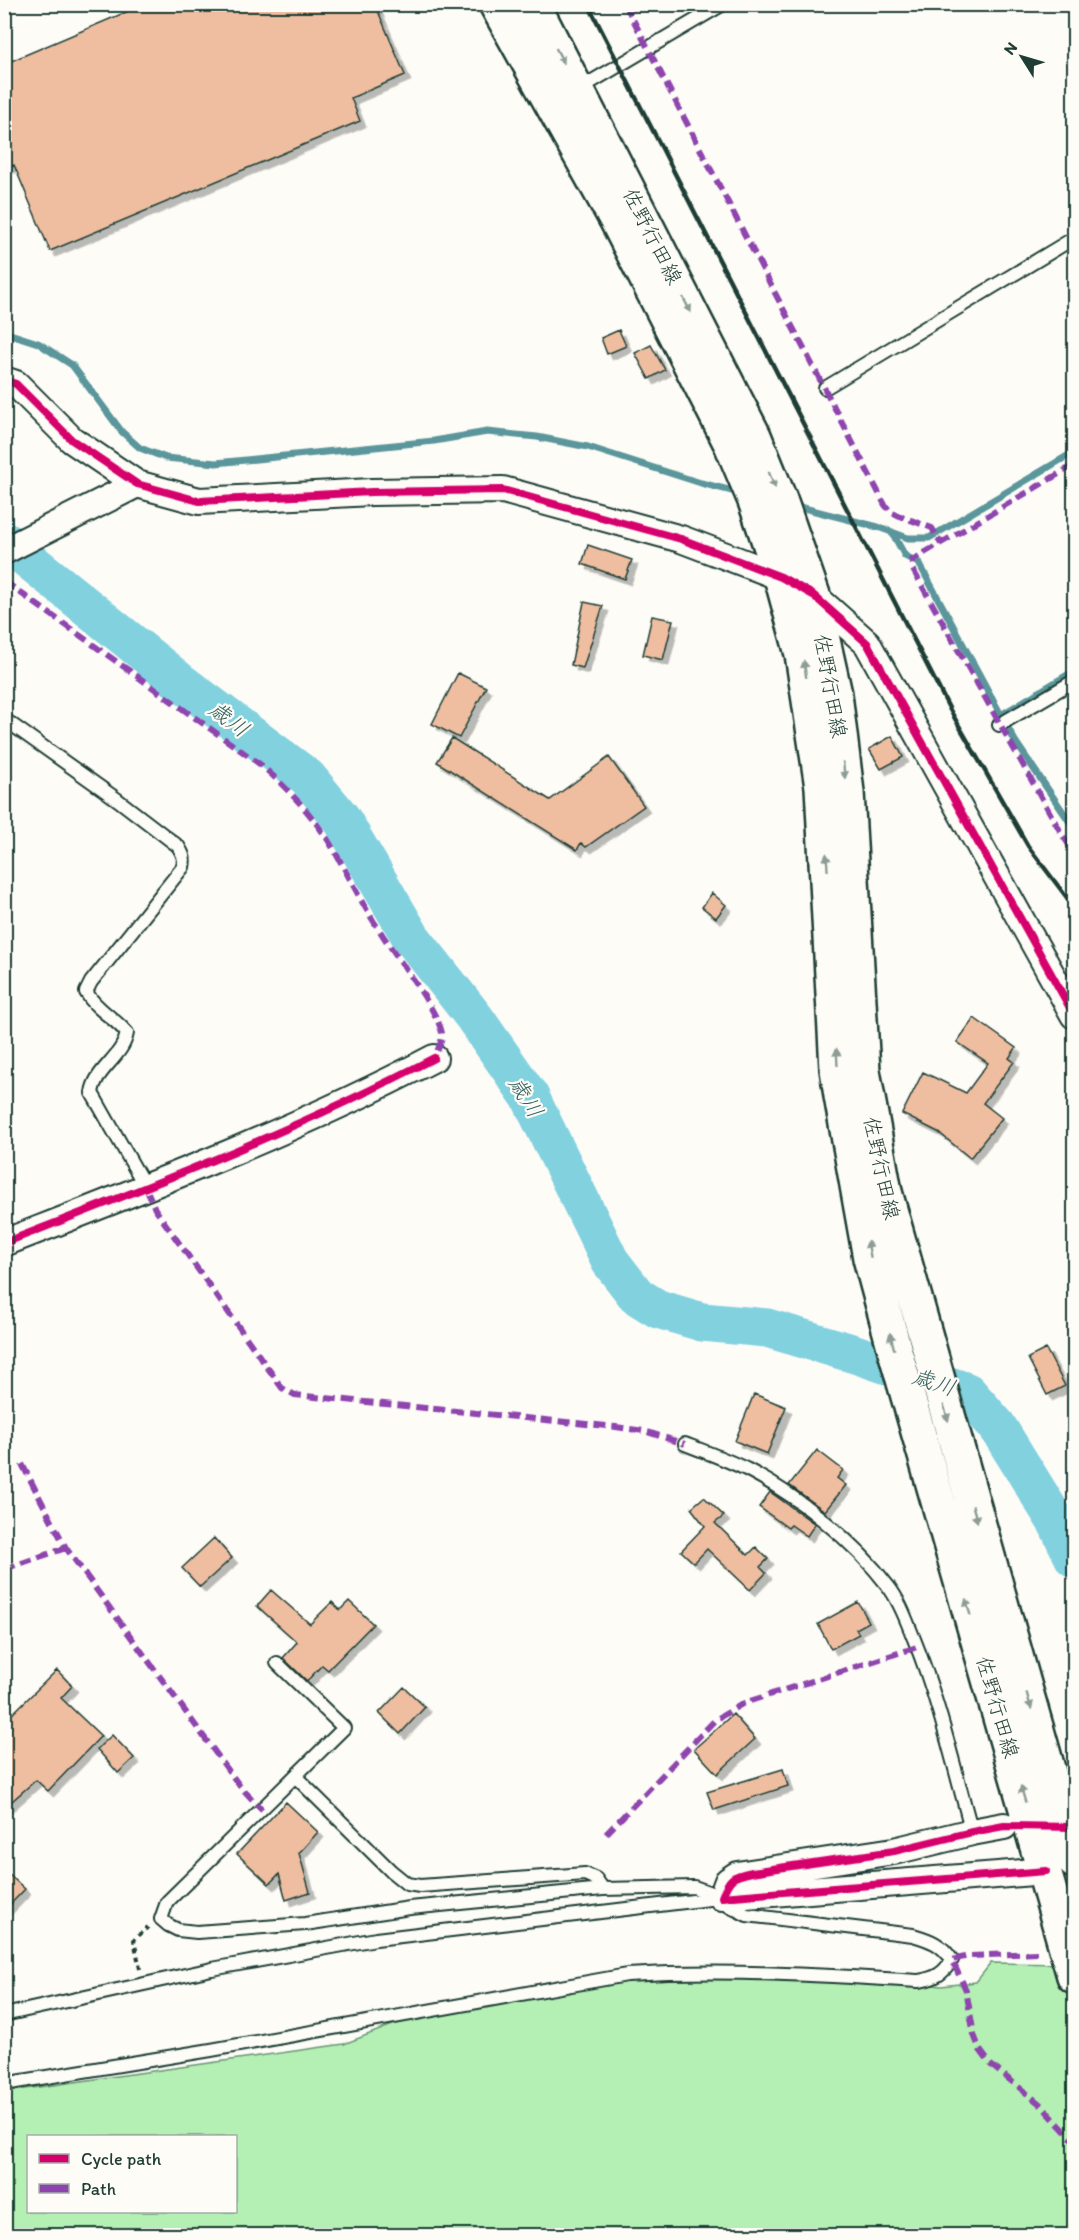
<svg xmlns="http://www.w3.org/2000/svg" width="1079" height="2240" viewBox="0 0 1079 2240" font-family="Itim,'Klee One',sans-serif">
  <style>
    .green { fill: #b4efb4; stroke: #6a9674; stroke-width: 1.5; fill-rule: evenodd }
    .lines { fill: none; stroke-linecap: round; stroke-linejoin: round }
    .stream { stroke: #5a969b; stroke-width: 7 }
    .river { stroke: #82d1df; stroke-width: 39 }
    .building { fill: #efbea0; stroke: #1f3d34; stroke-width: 1.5; filter: url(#shadow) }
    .service-casing { stroke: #1f3d34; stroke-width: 16 }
    .minor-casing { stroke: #1f3d34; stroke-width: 30 }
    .primary-casing { stroke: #1f3d34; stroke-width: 38 }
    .path { stroke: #1f3d34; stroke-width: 4; stroke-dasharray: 4.5 4.5; stroke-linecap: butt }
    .service { stroke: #fdfcf7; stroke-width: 12 }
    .minor { stroke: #fdfcf7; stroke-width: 26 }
    .primary { stroke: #fdfcf7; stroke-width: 33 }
    .rail { stroke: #1f3d34; stroke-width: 4.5 }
    .quiet { stroke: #8e44ad; stroke-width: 6; stroke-dasharray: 12 6; stroke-linecap: butt }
    .cycleway-casing { stroke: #fdfcf7; stroke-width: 11 }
    .cycleway { stroke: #d6006c; stroke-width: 8 }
    .oneway { fill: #8e9c96 }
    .labels { text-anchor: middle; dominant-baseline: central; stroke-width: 4.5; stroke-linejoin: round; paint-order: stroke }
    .street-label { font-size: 21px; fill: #1f3d34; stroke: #fdfcf7 }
    .water-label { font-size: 22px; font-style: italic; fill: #38625f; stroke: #fdfcf7 }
  </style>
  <defs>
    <filter id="shadow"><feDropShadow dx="5.5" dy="5.5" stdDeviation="0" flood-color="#0004"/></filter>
  </defs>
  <rect width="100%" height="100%" fill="#fdfcf7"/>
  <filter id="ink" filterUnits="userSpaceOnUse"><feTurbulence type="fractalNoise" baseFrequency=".0167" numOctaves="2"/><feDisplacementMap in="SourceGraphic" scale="12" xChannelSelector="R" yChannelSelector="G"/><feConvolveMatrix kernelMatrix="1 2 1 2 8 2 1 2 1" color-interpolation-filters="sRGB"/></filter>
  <g filter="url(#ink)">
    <path class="green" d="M 991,1963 L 1074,1964 L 1074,2235 L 5,2235 L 4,2092 L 344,2044 L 395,2024 L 627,1975 L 877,1978 L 941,1986 L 976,1982 ZM 28,2136 L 236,2136 L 236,2212 L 28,2212 Z"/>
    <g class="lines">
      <path class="stream" d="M 4,332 L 38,343 L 72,365 L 122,432 L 140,448 L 166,458 L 216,463 L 434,441 L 487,432 L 537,437 L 588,447 L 701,483 L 740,493
        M 792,505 L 878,527 L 908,538 L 929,538 L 1074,452
        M 892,532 L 905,556 L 919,563 L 1015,741 L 1074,828
        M 1001,715 L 1074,671"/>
      <path class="river" d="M 4,540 L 179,681 L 307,777 L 341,818 L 411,937 L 474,1017 L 530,1097 L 610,1261 L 637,1296 L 658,1309 L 702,1322 L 767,1328 L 855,1354 L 967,1392 L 997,1426 L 1057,1523 L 1074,1558"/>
    </g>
    <path class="building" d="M 145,4 L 375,4 L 405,75 L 351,98 L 360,121 L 50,251 L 14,165 L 4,169 L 4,64 Z
      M 619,330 L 626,346 L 607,354 L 601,338 Z
      M 651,345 L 665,370 L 649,379 L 635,353 Z
      M 588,545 L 632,560 L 625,579 L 582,564 Z
      M 584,602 L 603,606 L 583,668 L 571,665 Z
      M 652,616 L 673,620 L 663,660 L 643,655 Z
      M 458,673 L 486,687 L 459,738 L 432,724 Z
      M 892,736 L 903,757 L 881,769 L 869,749 Z
      M 452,738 L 550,800 L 609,757 L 644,806 L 586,847 L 581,843 L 577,850 L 437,762 Z
      M 712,893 L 726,905 L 716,918 L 702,907 Z
      M 974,1018 L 1016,1048 L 1009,1058 L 1014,1062 L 983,1103 L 1002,1118 L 970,1158 L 938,1132 L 902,1114 L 923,1072 L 966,1093 L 988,1063 L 957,1042 Z
      M 1046,1349 L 1065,1386 L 1047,1395 L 1028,1358 Z
      M 754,1394 L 786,1407 L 767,1454 L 735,1441 Z
      M 817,1450 L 843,1470 L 837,1478 L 846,1485 L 825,1511 L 789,1485 Z
      M 770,1492 L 815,1524 L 807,1536 L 791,1525 L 788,1528 L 759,1507 Z
      M 704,1497 L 724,1516 L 715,1523 L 748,1555 L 756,1547 L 768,1559 L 760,1567 L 766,1573 L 750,1590 L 707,1549 L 694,1563 L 681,1551 L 705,1526 L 691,1508 Z
      M 214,1538 L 232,1558 L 200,1587 L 182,1568 Z
      M 271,1590 L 310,1624 L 332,1602 L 340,1610 L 349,1601 L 373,1624 L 328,1670 L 322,1665 L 307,1681 L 283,1658 L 297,1642 L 257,1606 Z
      M 858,1602 L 869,1622 L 856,1629 L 859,1634 L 831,1649 L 818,1624 Z
      M 57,1670 L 72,1686 L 61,1698 L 101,1736 L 48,1791 L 36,1780 L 4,1808 L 4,1722 Z
      M 404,1687 L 425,1707 L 400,1734 L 379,1713 Z
      M 733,1714 L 755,1739 L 717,1774 L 694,1749 Z
      M 112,1735 L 134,1758 L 118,1773 L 97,1749 Z
      M 783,1769 L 788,1786 L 714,1810 L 707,1792 Z
      M 286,1802 L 318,1832 L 299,1853 L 310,1892 L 286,1900 L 279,1874 L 269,1884 L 237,1854 Z
      M 4,1870 L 25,1889 L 4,1911 Z"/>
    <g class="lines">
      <defs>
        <path id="service" d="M 579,89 L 723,4
          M 825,388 L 1074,238
          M 4,719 L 118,800 L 178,846 C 183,854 185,858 183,867 L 91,982 L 86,992 C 96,1010 115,1018 127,1033 C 123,1057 95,1069 92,1093 L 146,1188
          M 999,725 L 1074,681
          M 685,1444 C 706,1452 728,1460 748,1470 C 798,1496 854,1541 888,1586 C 900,1601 907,1622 914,1639 C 939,1701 954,1767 972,1832
          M 295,1776 L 391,1871 L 407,1884 L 420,1886 L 585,1874 L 596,1879 L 603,1889
          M 4,2015 L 212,1969 L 376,1939 L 718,1898
          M 4,2084 L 211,2050 L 627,1975 C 724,1969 821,1975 919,1981 C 936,1978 943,1974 952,1960 C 942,1944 930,1940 913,1935 L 747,1915 L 729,1906 L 722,1897 L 694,1887 L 603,1889 L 410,1908 L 305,1924 L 197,1932 L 178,1930 L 168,1925 L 161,1919 L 167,1902 L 344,1728 L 277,1663"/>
        <path id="minor" d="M 4,380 L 16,384 L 72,440 L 137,484 L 199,501 L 372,492 L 503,490 L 681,539 L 781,577 L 813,595 L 867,643 L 1074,1015
          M 4,551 L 137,484
          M 4,1243 C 150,1186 295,1131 434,1058
          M 1004,1826 L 972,1832 L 894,1851 L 737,1875 L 728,1881 L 722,1897 L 1046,1871"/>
        <path id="primary" d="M 496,4 L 617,221 L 731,444 L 755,501 L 781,577 L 802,654 L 822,787 L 837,1069 L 841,1096 L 870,1258 L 895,1351 L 1074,1976
          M 533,4 L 754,436 L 780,500 L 813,595 L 835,694 L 847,792 L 863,1071 L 885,1192 L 1074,1861"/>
      </defs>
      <use href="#service" class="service-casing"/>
      <use href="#minor" class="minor-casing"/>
      <use href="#primary" class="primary-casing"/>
      <path class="path" d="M 140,1969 L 134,1940 L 148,1927"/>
      <use href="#service" class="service"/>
      <use href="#minor" class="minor"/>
      <use href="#primary" class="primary"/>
      <path class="rail" d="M 588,4 L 950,710 L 1028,846 L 1074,907"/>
      <path class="quiet" d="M 625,4 L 885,505 L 892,513 L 932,528 L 941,544
        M 1074,465 L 919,556 L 912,560 L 912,568 L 1063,836 L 1074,852
        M 4,581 L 261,765 C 287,788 309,811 328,840 C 346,869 360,902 380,931 C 394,954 437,1009 442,1033 C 443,1041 437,1051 434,1058
        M 146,1188 L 155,1209 L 282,1388 L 295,1395 L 616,1427 L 644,1431 L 685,1444
        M 22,1464 L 66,1548 L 239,1785 L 262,1810
        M 4,1569 L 66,1548
        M 606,1834 L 715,1720 L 744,1703 L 917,1647
        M 1037,1953 L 969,1956 L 952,1960 L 966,1990 L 974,2035 L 980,2050 L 991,2065 L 1040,2104 L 1074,2141"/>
      <defs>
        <path id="cycleway" d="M 4,380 L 16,384 L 72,440 L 137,484 L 199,501 L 372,492 L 503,490 L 681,539 L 781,577 L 813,595 L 867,643 L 1074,1015
          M 4,1243 C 150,1186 295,1131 434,1058
          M 1046,1871 L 722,1897 C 729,1878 732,1876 752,1872 L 894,1851 L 972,1832 L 1004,1826 L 1074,1827"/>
      </defs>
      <use href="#cycleway" class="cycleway-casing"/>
      <use href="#cycleway" class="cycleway"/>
    </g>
    <defs><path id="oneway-solid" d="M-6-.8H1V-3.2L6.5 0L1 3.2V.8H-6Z" transform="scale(1.5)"/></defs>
    <g class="oneway">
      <use href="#oneway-solid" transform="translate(560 56) rotate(62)"/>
      <use href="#oneway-solid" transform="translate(687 305) rotate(63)"/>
      <use href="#oneway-solid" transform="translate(772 480) rotate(68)"/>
      <use href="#oneway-solid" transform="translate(805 669) rotate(-98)"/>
      <use href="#oneway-solid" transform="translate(844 770) rotate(83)"/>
      <use href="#oneway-solid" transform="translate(827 862) rotate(-94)"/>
      <use href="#oneway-solid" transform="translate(837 1057) rotate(-93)"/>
      <use href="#oneway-solid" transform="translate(869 1249) rotate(-101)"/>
      <use href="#oneway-solid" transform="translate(892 1341) rotate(-105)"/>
      <use href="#oneway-solid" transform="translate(946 1413) rotate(74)"/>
      <use href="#oneway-solid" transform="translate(975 1514) rotate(74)"/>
      <use href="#oneway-solid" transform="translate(968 1607) rotate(-106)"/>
      <use href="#oneway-solid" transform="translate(1029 1701) rotate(74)"/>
      <use href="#oneway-solid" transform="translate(1023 1794) rotate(-106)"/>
    </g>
  </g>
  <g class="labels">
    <g class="street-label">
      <text transform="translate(653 236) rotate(63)">佐野行田線</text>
      <text transform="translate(831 686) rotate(80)">佐野行田線</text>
      <text transform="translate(882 1168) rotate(78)">佐野行田線</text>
      <text transform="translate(998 1707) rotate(74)">佐野行田線</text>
    </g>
    <g class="water-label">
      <text transform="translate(229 719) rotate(37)">歳川</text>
      <text transform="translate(526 1097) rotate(58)">歳川</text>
      <text transform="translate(934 1382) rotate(18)">歳川</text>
    </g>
  </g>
  <rect width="1079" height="2240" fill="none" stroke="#fdfcf7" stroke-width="24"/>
  <rect x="12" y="12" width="1055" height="2216" fill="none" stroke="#1f3d34" stroke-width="2" filter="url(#ink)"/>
  <rect x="27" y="2135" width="210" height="78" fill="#fdfcf7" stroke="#a4b0a9" stroke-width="1.5"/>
  <rect x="39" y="2154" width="30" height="9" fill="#d6006c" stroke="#a4b0a9" stroke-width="1.5"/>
  <text x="81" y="2165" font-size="18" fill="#1f3d34">Cycle path</text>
  <rect x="39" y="2184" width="30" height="9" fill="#8e44ad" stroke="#a4b0a9" stroke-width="1.5"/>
  <text x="81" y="2195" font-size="18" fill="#1f3d34">Path</text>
  <g transform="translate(1022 57) rotate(307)" stroke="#fdfcf7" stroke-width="4.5" paint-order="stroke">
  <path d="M0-4.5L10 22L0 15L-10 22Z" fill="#1f3d34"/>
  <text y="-9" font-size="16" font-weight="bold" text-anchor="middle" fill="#1f3d34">N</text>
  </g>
</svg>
